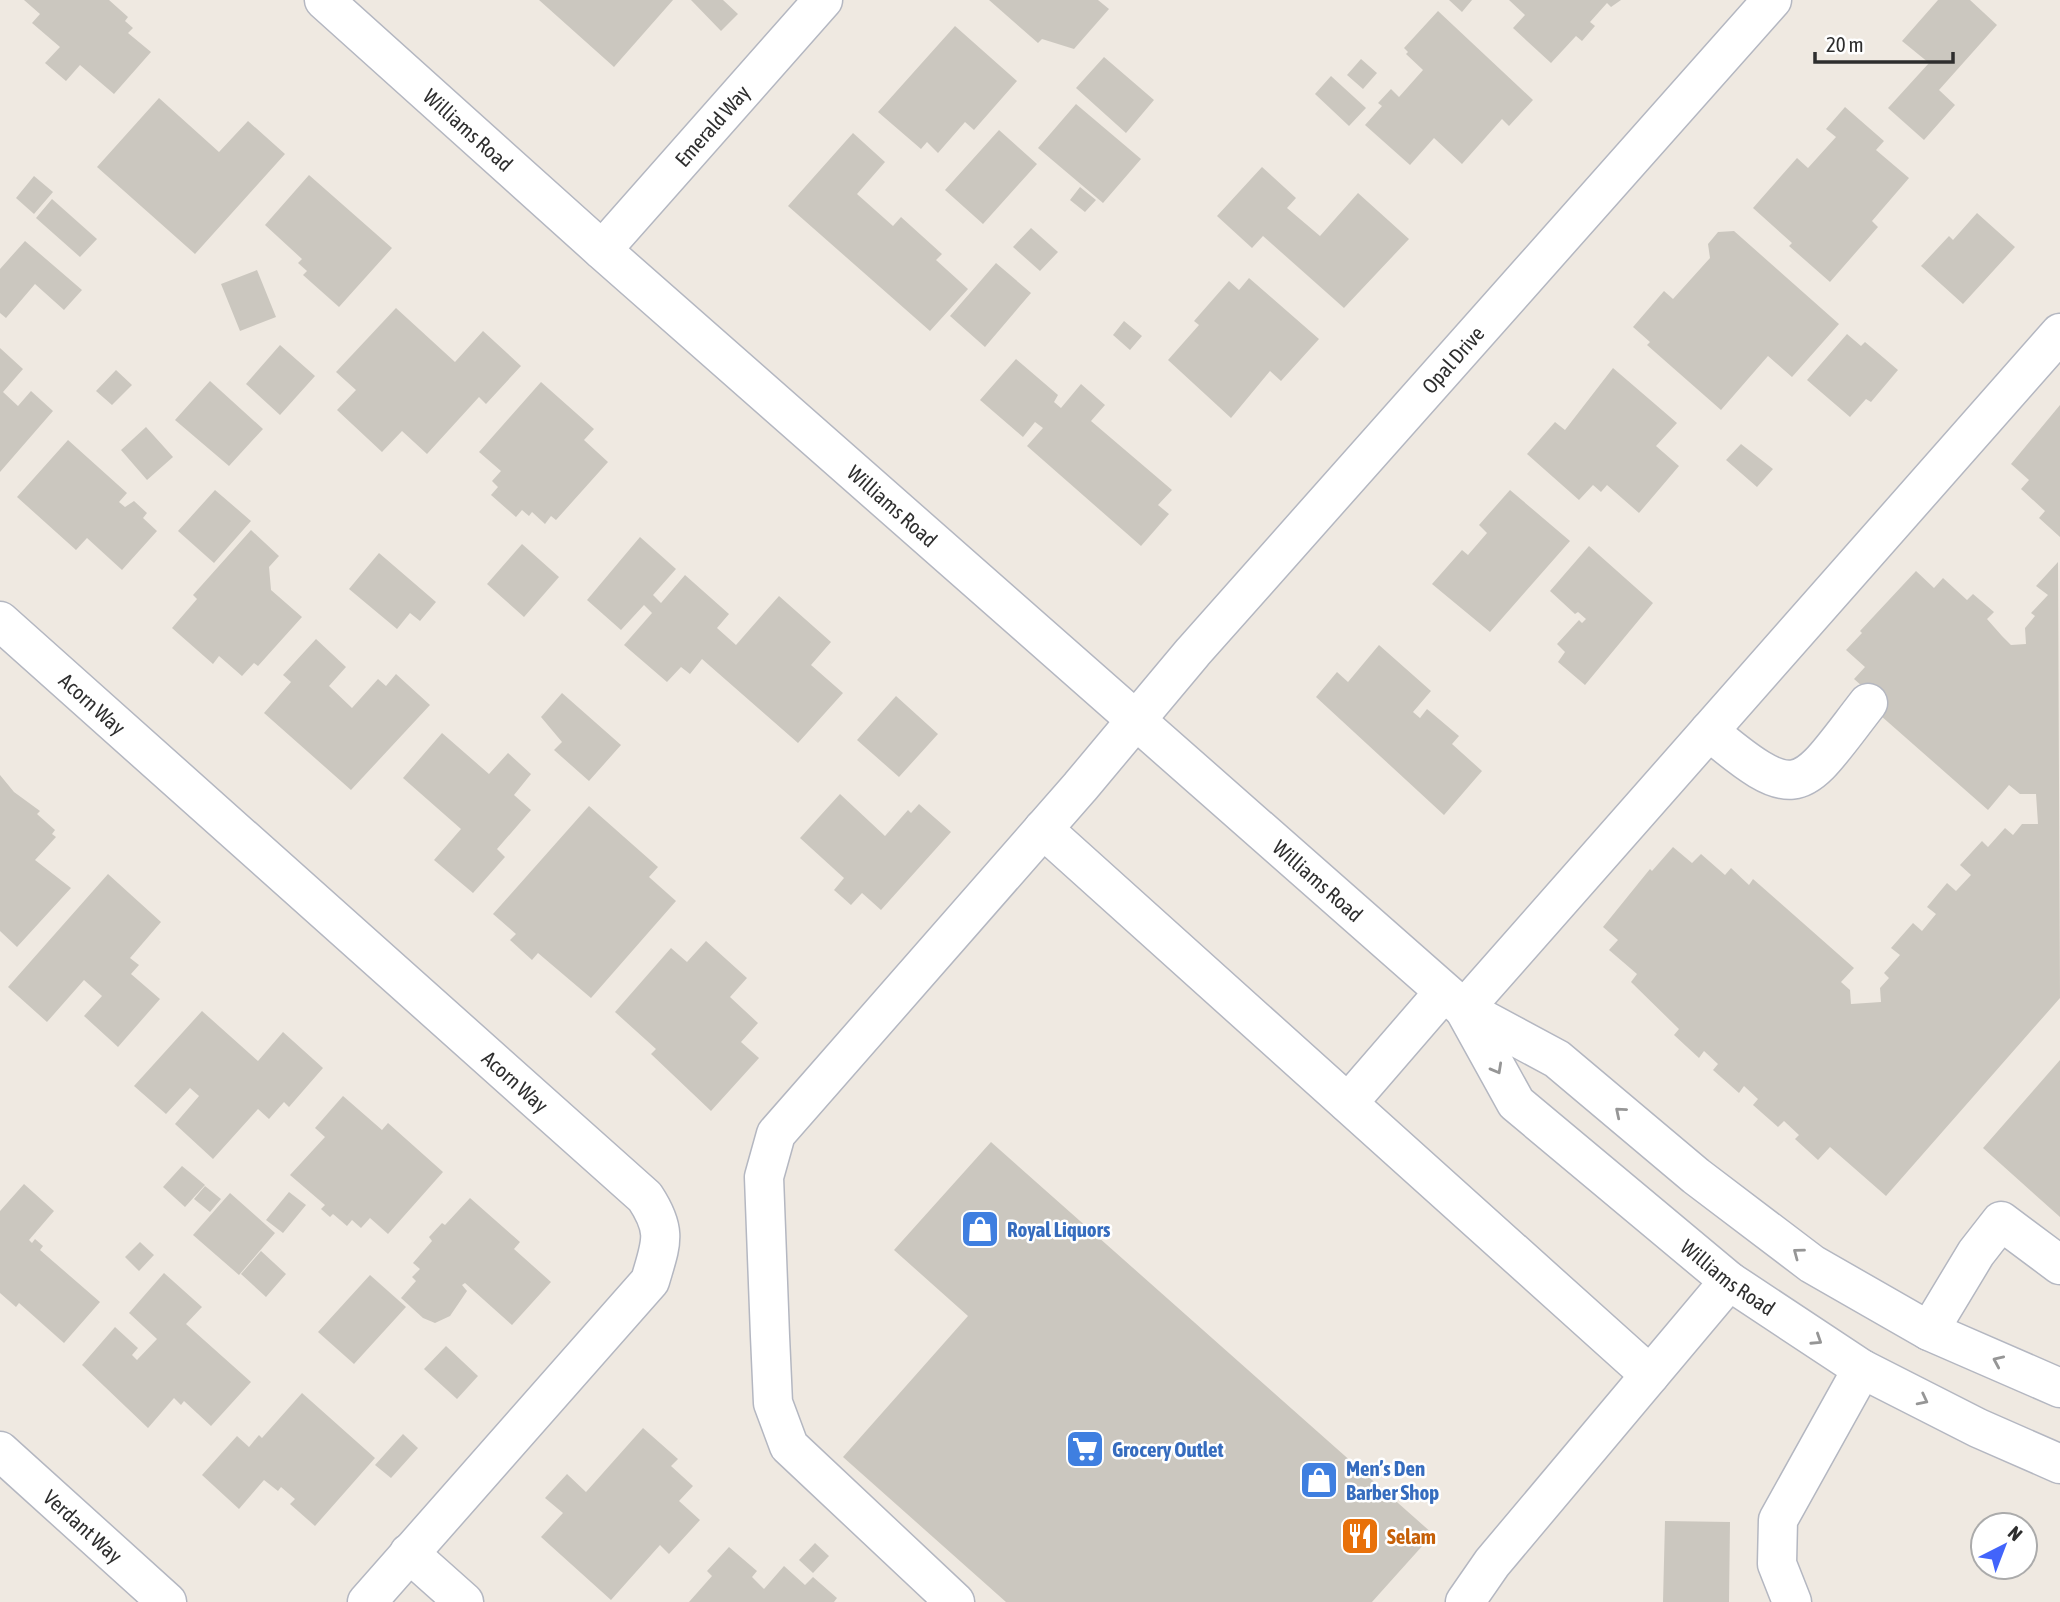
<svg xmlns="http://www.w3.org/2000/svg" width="2060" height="1602" viewBox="0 0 2060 1602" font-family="'Asap Condensed',sans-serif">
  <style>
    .building { fill: #cbc7bf }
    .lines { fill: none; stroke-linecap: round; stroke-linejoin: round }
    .minor-casing { stroke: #b4b7c1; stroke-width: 41 }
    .minor { stroke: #fff; stroke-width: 38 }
    .oneway { stroke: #969696 }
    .labels { text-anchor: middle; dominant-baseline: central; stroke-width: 5; stroke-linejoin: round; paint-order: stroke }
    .street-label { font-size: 21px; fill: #2e2e2e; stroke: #fff }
    .shop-label { font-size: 21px; font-weight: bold; fill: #366cbe; stroke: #fff; text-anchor: start }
    .food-label { font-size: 21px; font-weight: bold; fill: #c56008; stroke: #fff; text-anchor: start }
  </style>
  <rect width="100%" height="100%" fill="#efe9e1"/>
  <path class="building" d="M 24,0 L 109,0 L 128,17 L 125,21 L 133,28 L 128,33 L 151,52 L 114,94 L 80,65 L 66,81 L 45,63 L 60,47 L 32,23 L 40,14 Z
    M 539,0 L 673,0 L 614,67 Z
    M 691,0 L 723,0 L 738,14 L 721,31 Z
    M 989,0 L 1098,0 L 1109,9 L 1074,49 L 1042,39 L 1038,43 Z
    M 1449,0 L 1472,0 L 1462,12 Z
    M 1509,0 L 1621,0 L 1611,7 L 1607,3 L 1590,22 L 1595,26 L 1582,41 L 1576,36 L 1551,63 L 1513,28 L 1525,15 Z
    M 1938,0 L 1970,0 L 1997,25 L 1939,90 L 1955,105 L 1924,140 L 1888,108 L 1929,63 L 1902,41 Z
    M 1438,11 L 1533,100 L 1509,126 L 1502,119 L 1462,164 L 1434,138 L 1410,165 L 1365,125 L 1382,106 L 1378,103 L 1391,89 L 1399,97 L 1423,70 L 1406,54 L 1408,52 L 1404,48 Z
    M 955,26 L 1017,81 L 974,130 L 965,122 L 938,153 L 927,142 L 921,149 L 878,112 Z
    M 1104,57 L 1154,100 L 1126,133 L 1076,88 Z
    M 1361,59 L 1377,73 L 1363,89 L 1347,75 Z
    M 1331,76 L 1366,108 L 1349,126 L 1315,94 Z
    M 159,98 L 219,152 L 248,121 L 285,154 L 195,254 L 97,167 Z
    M 1076,104 L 1141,159 L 1103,203 L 1038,148 Z
    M 1845,107 L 1884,141 L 1876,150 L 1909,178 L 1872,221 L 1878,227 L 1830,282 L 1789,246 L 1792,243 L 1753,208 L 1797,158 L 1808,168 L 1836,137 L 1826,129 Z
    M 999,130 L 1037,164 L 983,224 L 945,190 Z
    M 853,133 L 885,162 L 857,194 L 893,226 L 901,217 L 942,254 L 936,260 L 968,289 L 930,331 L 788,206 Z
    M 1262,167 L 1296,198 L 1287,208 L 1320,236 L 1358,193 L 1409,239 L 1344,308 L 1263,236 L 1252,248 L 1217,216 Z
    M 309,175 L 392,248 L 339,307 L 303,275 L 307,271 L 298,263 L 302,259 L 265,225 Z
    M 34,176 L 53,192 L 34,214 L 16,198 Z
    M 1080,187 L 1096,200 L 1085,212 L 1070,200 Z
    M 52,199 L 97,239 L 80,257 L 36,218 Z
    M 1977,213 L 2015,247 L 1963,304 L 1921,266 L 1949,236 L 1953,240 Z
    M 1031,228 L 1058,252 L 1040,271 L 1013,247 Z
    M 1734,231 L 1839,324 L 1792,377 L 1768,356 L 1721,410 L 1647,345 L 1650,342 L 1633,327 L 1664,291 L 1673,299 L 1710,258 L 1708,244 L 1718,232 Z
    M 25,241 L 82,290 L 64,310 L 35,284 L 6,318 L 0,313 L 0,269 Z
    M 996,263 L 1031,293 L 985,347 L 950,316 Z
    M 257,270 L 276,317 L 240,331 L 221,284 Z
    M 1249,278 L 1319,339 L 1281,381 L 1270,371 L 1231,418 L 1168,360 L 1199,325 L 1194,321 L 1229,281 L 1239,290 Z
    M 396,308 L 455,362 L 483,331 L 521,366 L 486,404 L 479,397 L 427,454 L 402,431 L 382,452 L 337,410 L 356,390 L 336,372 Z
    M 1124,321 L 1142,336 L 1130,350 L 1113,335 Z
    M 1847,334 L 1861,346 L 1865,342 L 1898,370 L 1871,402 L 1866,399 L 1850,417 L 1807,380 Z
    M 280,345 L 315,376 L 280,415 L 246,384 Z
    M 0,348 L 23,369 L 3,392 L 18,406 L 31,391 L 53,411 L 0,472 Z
    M 1016,359 L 1058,395 L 1054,402 L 1061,408 L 1081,384 L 1105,405 L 1091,421 L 1172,490 L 1158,505 L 1169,514 L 1141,546 L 1027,446 L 1043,428 L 1035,422 L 1023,437 L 980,400 Z
    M 1613,368 L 1677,423 L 1656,446 L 1679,466 L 1639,513 L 1607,485 L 1601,492 L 1593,485 L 1579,500 L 1527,454 L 1555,422 L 1565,430 Z
    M 116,370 L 132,385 L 112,405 L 96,391 Z
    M 210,381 L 263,429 L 229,466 L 175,420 Z
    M 541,382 L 594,429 L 584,440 L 608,462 L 556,520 L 551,516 L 545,524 L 532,512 L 529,516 L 522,510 L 516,517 L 491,495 L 498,487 L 492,481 L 501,471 L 479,452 Z
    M 2060,405 L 2060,537 L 2039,518 L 2045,511 L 2021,489 L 2029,480 L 2011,464 Z
    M 146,427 L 173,457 L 147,480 L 121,450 Z
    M 68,440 L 127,493 L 119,502 L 125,507 L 134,501 L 147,513 L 143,518 L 157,531 L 122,570 L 87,538 L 76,550 L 17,497 Z
    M 1741,444 L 1773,469 L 1757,487 L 1726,460 Z
    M 215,490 L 251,521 L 214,563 L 178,531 Z
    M 1510,490 L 1570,541 L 1490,632 L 1432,584 L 1462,550 L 1468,555 L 1487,533 L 1479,525 Z
    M 251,530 L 279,556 L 269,567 L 271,590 L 302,617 L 258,666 L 254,663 L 242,676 L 219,656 L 213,664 L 172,628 L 197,599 L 193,595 Z
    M 640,537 L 676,569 L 653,595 L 661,603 L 685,575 L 729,614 L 717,628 L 736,645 L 779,596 L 831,642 L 811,665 L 843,693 L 798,743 L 702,659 L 690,674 L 681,667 L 667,682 L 624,645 L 652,613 L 644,605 L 621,630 L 587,600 Z
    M 522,544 L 559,577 L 524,617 L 487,584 Z
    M 1589,546 L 1653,603 L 1585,685 L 1558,662 L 1565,652 L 1557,644 L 1579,620 L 1582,623 L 1586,619 L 1578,612 L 1575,614 L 1550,591 Z
    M 379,553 L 436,602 L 420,621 L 410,613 L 397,629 L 349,589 Z
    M 2058,562 L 2060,998 L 1886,1196 L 1830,1147 L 1818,1160 L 1795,1139 L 1799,1135 L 1784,1121 L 1778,1127 L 1753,1105 L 1758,1099 L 1744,1086 L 1739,1093 L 1713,1070 L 1718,1064 L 1704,1051 L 1699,1058 L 1674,1035 L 1679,1029 L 1631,982 L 1637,974 L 1609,950 L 1618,940 L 1603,927 L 1650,869 L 1652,871 L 1673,847 L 1692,863 L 1701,854 L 1725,875 L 1731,868 L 1749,885 L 1753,879 L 1854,968 L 1841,982 L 1850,990 L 1851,1004 L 1881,1002 L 1880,988 L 1889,978 L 1884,973 L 1900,955 L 1891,948 L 1913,923 L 1922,931 L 1936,914 L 1927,907 L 1947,883 L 1956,891 L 1971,875 L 1960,865 L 1982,841 L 1988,847 L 2005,828 L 2013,835 L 2022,824 L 2038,824 L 2036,794 L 2020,794 L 2009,785 L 1988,810 L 1872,708 L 1878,700 L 1854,679 L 1865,667 L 1846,650 L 1862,633 L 1860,631 L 1916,571 L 1934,588 L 1943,578 L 1967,600 L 1973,594 L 1994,612 L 1987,619 L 2002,636 L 2011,645 L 2026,644 L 2025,628 L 2035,616 L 2031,613 L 2048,595 L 2036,586 Z
    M 316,639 L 346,667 L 329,686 L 352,708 L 378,679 L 386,686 L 396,674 L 430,705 L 351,790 L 264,713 L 291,682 L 283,675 Z
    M 1379,645 L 1431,691 L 1413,712 L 1420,718 L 1427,709 L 1459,736 L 1452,744 L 1482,771 L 1444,815 L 1316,697 L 1337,672 L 1348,682 Z
    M 562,693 L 621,745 L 589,781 L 554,750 L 562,742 L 541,717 Z
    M 896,696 L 938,734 L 899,777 L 857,740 Z
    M 442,733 L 489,774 L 508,753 L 531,774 L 514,795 L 531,810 L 497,849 L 505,857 L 473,893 L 434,860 L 461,829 L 403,778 Z
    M 0,775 L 14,792 L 40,811 L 37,814 L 55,830 L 52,834 L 56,837 L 35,860 L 71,888 L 17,947 L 0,931 Z
    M 840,794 L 885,836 L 908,810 L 911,813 L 919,804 L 951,832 L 881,910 L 862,893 L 851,905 L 834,890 L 844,878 L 800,838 Z
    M 589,806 L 658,867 L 649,877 L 676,901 L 591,998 L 538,953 L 532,960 L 510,940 L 516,934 L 493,914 Z
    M 108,874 L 161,922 L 130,958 L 139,965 L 131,974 L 160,999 L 118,1047 L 84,1016 L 102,996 L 84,980 L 47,1022 L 8,987 Z
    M 706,941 L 747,978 L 730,997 L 758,1023 L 741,1042 L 759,1058 L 711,1111 L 651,1054 L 656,1049 L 615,1012 L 671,948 L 687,962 Z
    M 202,1011 L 258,1061 L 283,1032 L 323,1068 L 289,1107 L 284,1102 L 269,1119 L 258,1109 L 213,1159 L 175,1124 L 199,1096 L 190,1088 L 166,1114 L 134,1086 Z
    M 2060,1060 L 2060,1217 L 1983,1148 Z
    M 343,1096 L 382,1130 L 388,1123 L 443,1172 L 388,1234 L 370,1218 L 361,1228 L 352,1220 L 347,1226 L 333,1214 L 330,1217 L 321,1209 L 325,1205 L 290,1175 L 325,1137 L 315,1128 Z
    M 991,1142 L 1433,1534 L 1372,1602 L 1006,1602 L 843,1457 L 968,1316 L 894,1250 Z
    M 182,1166 L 205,1185 L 185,1207 L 163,1187 Z
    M 24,1184 L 54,1211 L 29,1240 L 32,1243 L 35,1239 L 43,1246 L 40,1250 L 100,1302 L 64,1343 L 19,1303 L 16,1307 L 0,1293 L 0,1211 Z
    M 205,1186 L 221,1199 L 210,1212 L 194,1199 Z
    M 289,1192 L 306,1205 L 283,1233 L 266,1220 Z
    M 230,1193 L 275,1233 L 239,1275 L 193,1235 Z
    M 470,1198 L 520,1242 L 514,1249 L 551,1282 L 512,1325 L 465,1283 L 462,1285 L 467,1291 L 450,1316 L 435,1323 L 423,1318 L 401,1298 L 416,1281 L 412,1277 L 420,1269 L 413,1263 L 432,1241 L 429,1237 L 442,1223 L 445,1225 Z
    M 140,1242 L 154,1255 L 139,1271 L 125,1257 Z
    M 261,1251 L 286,1274 L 266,1297 L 241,1274 Z
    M 164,1273 L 202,1307 L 186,1324 L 251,1382 L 211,1426 L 184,1401 L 181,1405 L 174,1398 L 148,1428 L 82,1365 L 115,1327 L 138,1348 L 132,1355 L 137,1360 L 157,1339 L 129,1313 Z
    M 370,1275 L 406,1307 L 354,1364 L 318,1332 Z
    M 446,1346 L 478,1376 L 457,1399 L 424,1369 Z
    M 302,1393 L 375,1458 L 315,1526 L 290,1504 L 295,1499 L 281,1487 L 278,1491 L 264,1480 L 239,1509 L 202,1475 L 237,1436 L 249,1447 L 259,1435 L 262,1438 Z
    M 643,1428 L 678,1459 L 671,1466 L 693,1486 L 679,1501 L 700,1520 L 669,1554 L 660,1545 L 611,1600 L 541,1537 L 563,1513 L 545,1498 L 567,1474 L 586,1492 Z
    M 403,1434 L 418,1448 L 391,1478 L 375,1465 Z
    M 1665,1521 L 1730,1522 L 1729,1602 L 1663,1602 Z
    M 815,1543 L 829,1556 L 813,1573 L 799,1560 Z
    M 729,1547 L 757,1571 L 752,1577 L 764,1589 L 784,1566 L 805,1585 L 813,1577 L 837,1598 L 834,1602 L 689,1602 L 712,1576 L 707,1571 Z"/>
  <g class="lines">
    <defs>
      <g id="minor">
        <path id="s1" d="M 324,0 L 602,250 L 1464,1009 L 1557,1059 L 1696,1176 L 1812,1264 L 1929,1331 L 2060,1388"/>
        <path id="s2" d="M 602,250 L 823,0"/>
        <path id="s3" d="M 0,621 L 645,1197 C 668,1232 661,1243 650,1281 L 367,1602"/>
        <path d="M 1709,731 C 1801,809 1801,789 1868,703"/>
        <path d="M 1043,829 L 1650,1375"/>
        <path d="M 1464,1009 L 2060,333"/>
        <path id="s4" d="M 1464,1009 L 1516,1103 L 1729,1281 L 1862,1369 L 1978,1428 L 2060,1464"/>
        <path d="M 1348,1103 L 1444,992"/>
        <path d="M 1929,1331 L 1976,1253 L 2001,1221 L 2060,1265"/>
        <path id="s5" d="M 0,1451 L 167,1602"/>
        <path d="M 409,1553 L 464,1602"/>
        <path id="s6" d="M 955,1602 L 789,1446 L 773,1403 L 770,1336 L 764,1177 L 776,1134 L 1080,787 L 1193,652 L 1772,0"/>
        <path d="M 1465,1602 L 1492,1563 L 1729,1281"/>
        <path d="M 1792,1602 L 1777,1564 L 1778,1520 L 1862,1369"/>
      </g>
    </defs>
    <use href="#minor" class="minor-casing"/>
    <use href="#minor" class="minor"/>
  </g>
  <defs><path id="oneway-chevron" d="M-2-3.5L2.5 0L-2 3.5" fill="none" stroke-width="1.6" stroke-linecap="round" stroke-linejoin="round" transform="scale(1.75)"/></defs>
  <g class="oneway">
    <use href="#oneway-chevron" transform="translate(1497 1069) rotate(61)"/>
    <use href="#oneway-chevron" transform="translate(1620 1112) rotate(-140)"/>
    <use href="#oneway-chevron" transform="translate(1798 1253) rotate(-143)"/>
    <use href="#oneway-chevron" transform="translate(1817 1340) rotate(33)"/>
    <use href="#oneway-chevron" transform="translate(1998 1361) rotate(-156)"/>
    <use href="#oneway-chevron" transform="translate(1923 1400) rotate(27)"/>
  </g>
  <defs>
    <symbol id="shop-square" viewBox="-11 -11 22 22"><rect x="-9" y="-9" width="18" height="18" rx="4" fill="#3f7fe0" stroke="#fff"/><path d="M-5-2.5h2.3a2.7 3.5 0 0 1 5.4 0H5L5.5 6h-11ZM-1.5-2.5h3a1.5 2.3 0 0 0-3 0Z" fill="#fff"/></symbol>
    <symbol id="supermarket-square" viewBox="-11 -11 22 22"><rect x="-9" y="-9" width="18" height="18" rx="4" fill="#3f7fe0" stroke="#fff"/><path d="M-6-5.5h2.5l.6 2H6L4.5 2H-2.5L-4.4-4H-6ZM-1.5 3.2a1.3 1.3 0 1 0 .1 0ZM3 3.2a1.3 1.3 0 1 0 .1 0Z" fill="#fff"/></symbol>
    <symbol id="restaurant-square" viewBox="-11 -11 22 22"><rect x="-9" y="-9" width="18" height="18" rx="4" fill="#e8710a" stroke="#fff"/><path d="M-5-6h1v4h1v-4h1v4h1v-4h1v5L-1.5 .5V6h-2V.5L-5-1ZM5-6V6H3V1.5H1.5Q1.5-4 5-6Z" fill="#fff"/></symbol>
  </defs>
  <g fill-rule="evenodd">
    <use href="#shop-square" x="958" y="1207" width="44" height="44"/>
    <use href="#supermarket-square" x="1063" y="1427" width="44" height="44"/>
    <use href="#shop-square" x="1297" y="1458" width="44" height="44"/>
    <use href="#restaurant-square" x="1338" y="1514" width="44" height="44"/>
  </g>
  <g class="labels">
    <g class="street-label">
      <text stroke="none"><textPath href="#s2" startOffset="166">Emerald Way</textPath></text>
      <text stroke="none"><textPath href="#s1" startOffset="194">Williams Road</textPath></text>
      <text stroke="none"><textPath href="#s6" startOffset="1573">Opal Drive</textPath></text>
      <text stroke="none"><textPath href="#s1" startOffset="761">Williams Road</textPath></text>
      <text stroke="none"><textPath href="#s3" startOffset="124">Acorn Way</textPath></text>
      <text stroke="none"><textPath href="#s1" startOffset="1328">Williams Road</textPath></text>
      <text stroke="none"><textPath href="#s3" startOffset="691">Acorn Way</textPath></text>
      <text stroke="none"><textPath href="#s4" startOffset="382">Williams Road</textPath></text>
      <text stroke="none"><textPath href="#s5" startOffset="112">Verdant Way</textPath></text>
    </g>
    <g class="shop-label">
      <text x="1007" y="1229">Royal Liquors</text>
      <text x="1112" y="1449">Grocery Outlet</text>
      <text x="1346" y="1468">Men’s Den<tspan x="1346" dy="24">Barber Shop</tspan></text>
    </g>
    <g class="food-label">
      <text x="1387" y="1536">Selam</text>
    </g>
  </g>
  <g transform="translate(2004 1546) rotate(42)"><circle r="33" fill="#ffffff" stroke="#ababab" stroke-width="2"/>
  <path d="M0-5L12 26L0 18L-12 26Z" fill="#4264fb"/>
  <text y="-10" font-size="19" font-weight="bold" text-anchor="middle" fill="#2e2e2e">N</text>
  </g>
  <path d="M1815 52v10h138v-10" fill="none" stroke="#2e2e2e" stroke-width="3.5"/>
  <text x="1826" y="52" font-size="21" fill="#2e2e2e" stroke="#ffffff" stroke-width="5" paint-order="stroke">20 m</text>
</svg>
